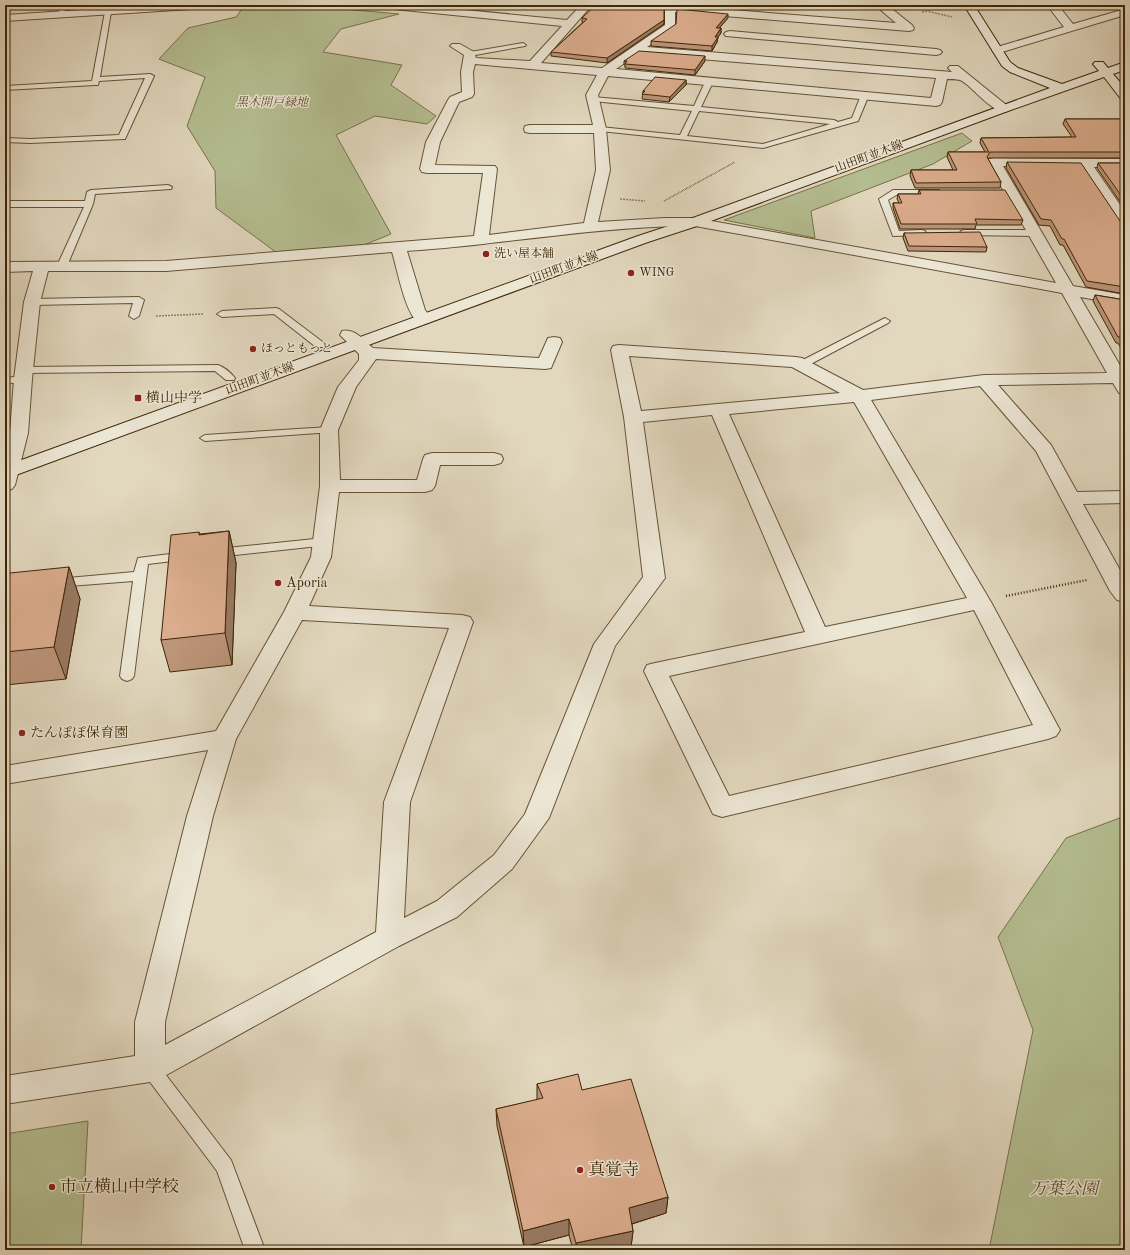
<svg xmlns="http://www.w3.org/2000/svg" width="1130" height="1255" viewBox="0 0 1130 1255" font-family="'Old Standard TT','Noto Serif JP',serif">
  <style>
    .green { fill: #b4be91; stroke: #79724b }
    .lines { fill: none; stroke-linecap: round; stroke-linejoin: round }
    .lane-casing { stroke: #675334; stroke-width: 2 }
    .street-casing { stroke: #675334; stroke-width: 2 }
    .secondary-casing { stroke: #3e2705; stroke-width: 2 }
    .path-far1 { stroke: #3e2705; stroke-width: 1.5; stroke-dasharray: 0.5 1; stroke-linecap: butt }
    .path { stroke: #3e2705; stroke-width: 2.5; stroke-dasharray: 1 2; stroke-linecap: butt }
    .lane { fill: #ece6d5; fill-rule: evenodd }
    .street { fill: #ece6d5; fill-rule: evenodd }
    .secondary { fill: #ece6d5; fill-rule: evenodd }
    .wall { fill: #bc957a; stroke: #3e2705 }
    .shaded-wall { fill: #997963; stroke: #3e2705 }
    .building { fill: #dbad8e; stroke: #3e2705 }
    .poi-dot { fill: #8f2418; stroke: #ece6d5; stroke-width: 1.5 }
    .labels { text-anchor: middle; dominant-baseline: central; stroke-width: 3; stroke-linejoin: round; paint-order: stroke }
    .far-park-label { font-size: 12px; font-style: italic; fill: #5c4d28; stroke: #ece6d5 }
    .far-street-label { font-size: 12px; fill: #3e2705; stroke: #ece6d5 }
    .far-poi-label { font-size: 12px; fill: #3e2705; stroke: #ece6d5; text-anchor: start }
    .poi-label { font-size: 14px; fill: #3e2705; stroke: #ece6d5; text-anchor: start }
    .near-poi-label { font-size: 17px; fill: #3e2705; stroke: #ece6d5; text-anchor: start }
    .near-park-label { font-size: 17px; font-style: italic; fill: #5c4d28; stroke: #ece6d5 }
  </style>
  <rect width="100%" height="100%" fill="#e2d8bf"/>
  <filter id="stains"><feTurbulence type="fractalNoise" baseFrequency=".005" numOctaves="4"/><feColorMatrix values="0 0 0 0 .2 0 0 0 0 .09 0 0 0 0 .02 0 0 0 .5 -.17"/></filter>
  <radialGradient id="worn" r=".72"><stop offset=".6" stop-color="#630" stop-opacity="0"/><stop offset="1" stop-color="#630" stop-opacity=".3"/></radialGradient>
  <path class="green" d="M 245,5 L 301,5 L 399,14 L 341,29 L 323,52 L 402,65 L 391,85 L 436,116 L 427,124 L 375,116 L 336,135 L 391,234 L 354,249 L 277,253 L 216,208 L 215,171 L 187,126 L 205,77 L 159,59 L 188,28 L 236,17 Z
    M 962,133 L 972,141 L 933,164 L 811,211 L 815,238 L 724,220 Z
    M 1125,816 L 1125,1250 L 989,1250 L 1033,1030 L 998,937 L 1066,838 Z
    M 88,1121 L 81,1250 L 5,1250 L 5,1134 Z"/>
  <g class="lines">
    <defs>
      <path id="lane" d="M 62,5 L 68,5 L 62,16 L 58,16 L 57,15 Z
        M 108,10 L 111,12 L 100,77 L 150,74 L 154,76 L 125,139 L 30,143 L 5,142 L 5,138 L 30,139 L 119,135 L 145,78 L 99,81 L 98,85 L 95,85 L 5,90 L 5,86 L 92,81 L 105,12 Z
        M 523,43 L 526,45 L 525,46 L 470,56 L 467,54 L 470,52 Z
        M 709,80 L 713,82 L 701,107 L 834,120 L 838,122 L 852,118 L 861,95 L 867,95 L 868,97 L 858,121 L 763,148 L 600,131 L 596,129 L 600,127 L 680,135 L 692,111 L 593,101 L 589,99 L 593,97 L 694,106 L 705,82 ZM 699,111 L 830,124 L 763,144 L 687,136 Z
        M 168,185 L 172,187 L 171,189 L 95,194 L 93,204 L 67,266 L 62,269 L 57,266 L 84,207 L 5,207 L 5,201 L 85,201 L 87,192 L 91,190 Z
        M 893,190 L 939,190 L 940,192 L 939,194 L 898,194 L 888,200 L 899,231 L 922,230 L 925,231 L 926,233 L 925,235 L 893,236 L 879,199 Z
        M 964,230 L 1036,230 L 1040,233 L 1036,236 L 961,235 L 960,233 L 961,231 Z
        M 139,297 L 144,300 L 139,316 L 134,319 L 129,316 L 133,303 L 32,305 L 27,302 L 32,299 Z
        M 276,308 L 279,309 L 324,343 L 325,345 L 324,347 L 316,347 L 274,314 L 222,317 L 217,314 L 222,311 Z
        M 885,318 L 890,321 L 888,323 L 805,367 L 801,368 L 796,365 L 797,363 Z
        M 218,365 C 224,367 231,373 235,378 L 234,380 L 226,380 L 215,371 L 24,373 L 19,370 L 24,367 Z
        M 23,376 L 28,379 L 27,381 L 5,384 L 5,378 Z
        M 329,427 L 334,430 L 333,432 L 205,441 L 200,438 L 205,435 Z
        M 324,538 L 328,539 L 330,542 L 328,545 L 217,557 L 213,556 L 211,553 L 213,550 L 217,549 Z
        M 186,552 L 190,553 L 192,556 L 190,559 L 148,564 L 134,676 L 132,679 L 127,681 L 122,679 L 120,676 L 133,581 L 57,587 L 53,586 L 51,583 L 53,580 L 57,579 L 134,572 L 138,558 Z
        M 150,1060 L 156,1062 L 231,1160 L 265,1250 L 245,1250 L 217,1171 L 144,1074 L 141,1068 L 144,1062 Z"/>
      <path id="street" d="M 158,5 L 212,5 L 207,8 L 5,21 L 5,15 Z
        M 379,5 L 415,5 L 567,20 L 581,5 L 592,5 L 541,63 L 602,68 L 665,25 L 665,8 L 667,5 L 896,23 L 875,5 L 887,5 L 912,25 L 914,28 L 913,30 L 909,31 L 675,12 L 675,26 L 674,28 L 647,47 L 952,72 L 948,68 L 950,66 L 958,66 L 1010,108 L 1008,111 C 993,115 975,89 962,81 C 959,79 952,79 947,79 L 942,102 L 940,105 L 936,106 L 608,76 L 598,95 L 606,129 L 610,170 L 598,222 L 665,218 L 695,218 L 1056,283 L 987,162 L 989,159 L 994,158 L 1125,159 L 1125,167 L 1094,167 L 1125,212 L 1125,227 L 1120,226 L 1080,167 L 1003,166 L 1073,286 L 1125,295 L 1125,305 L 1080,297 L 1125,374 L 1125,394 L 1119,393 L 1113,383 L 998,385 L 1051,445 L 1077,492 L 1125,491 L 1125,503 L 1083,504 L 1125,579 L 1125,602 L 1117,600 L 1110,591 L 1036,451 L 980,386 L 871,400 L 991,602 L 1060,730 L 1056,736 L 1048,739 L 722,817 L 713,814 L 644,671 L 647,665 L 655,663 L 805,632 L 712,415 L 643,422 L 665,578 L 615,646 L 549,818 L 512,869 L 457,917 L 399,946 L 161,1078 L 150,1082 L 5,1104 L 5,1076 L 135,1056 L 135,1022 L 187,816 L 208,750 L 5,784 L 5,766 L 216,731 L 284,612 L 311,557 L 320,486 L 320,430 L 338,387 L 359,360 L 359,354 L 340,335 L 342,331 C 355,328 363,340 373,348 L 539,358 L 548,338 L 554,337 L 560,338 L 562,342 L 551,368 L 545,369 L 376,359 L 356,387 L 338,430 L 340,480 L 417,480 L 423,459 L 425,455 L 432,453 L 494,453 L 501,455 L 503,459 L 501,463 L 494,465 L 440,465 L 435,486 L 432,490 L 425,492 L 339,492 L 331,557 L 309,606 L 462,615 L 470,617 L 473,622 L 410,802 L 404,918 L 437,901 L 494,855 L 525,814 L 594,644 L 643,577 L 624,417 L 611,350 L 613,346 L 619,345 L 796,357 L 802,358 L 863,390 L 984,375 L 1107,373 L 1062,293 L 695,226 C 624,226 553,236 483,244 C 458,247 432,249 407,251 L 425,310 L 432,319 L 430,322 C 426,323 421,325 418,322 C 405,313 397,268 392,252 L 166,271 L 48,271 L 40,302 L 32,379 L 28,433 L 15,485 L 12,489 L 5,491 L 5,450 L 10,433 L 14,379 L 24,302 L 33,271 L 5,272 L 5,262 L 166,261 L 474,236 L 483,173 L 427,173 L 422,172 L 420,169 L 426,142 L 448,100 L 450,97 L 462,92 L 461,72 L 464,55 L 450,46 L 452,44 L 460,44 L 474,52 L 476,58 L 530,61 L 562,26 L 384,8 ZM 638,54 L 936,78 L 931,98 L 616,69 ZM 475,64 L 597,75 L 586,95 L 593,125 L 530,125 L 525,126 L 524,129 L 525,132 L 530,133 L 594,133 L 596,170 L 584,223 L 489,235 L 497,169 L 495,166 L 435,165 L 440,142 L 459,102 L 472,97 L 474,94 L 473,72 ZM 629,356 L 792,367 L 840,393 L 641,411 ZM 854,402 L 967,598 L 825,627 L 729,414 ZM 974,610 L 1033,725 L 729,796 L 669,676 ZM 302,620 L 449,628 L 384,802 L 376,932 L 165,1045 L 165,1022 L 213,816 L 236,739 Z
        M 1047,5 L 1058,5 L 1073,24 L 1125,9 L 1125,15 L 1002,52 L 994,52 L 992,50 L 994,48 L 1064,27 Z
        M 730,31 L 936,49 L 940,50 L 942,52 L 940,54 L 936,55 L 726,36 L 724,34 L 726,32 Z"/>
      <path id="secondary" d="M 964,5 L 974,5 L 1010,62 L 1018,68 L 1062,84 L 1099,71 L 1093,64 L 1095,62 L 1103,62 L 1108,68 L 1125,62 L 1125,70 L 1113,74 L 1125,88 L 1125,100 L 1121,99 L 1104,77 L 1008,111 L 700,225 L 648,242 L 5,479 L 5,466 L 638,236 L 690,219 L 1050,88 L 1010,72 L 1002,66 Z"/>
    </defs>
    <use href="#lane" class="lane-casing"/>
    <use href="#street" class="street-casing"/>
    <use href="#secondary" class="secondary-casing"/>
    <path class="path-far1" d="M 922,12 L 927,11 L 952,17
      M 620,199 L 645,201
      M 664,201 L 735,162
      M 156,316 L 203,314"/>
    <path class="path" d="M 1006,596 L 1087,580"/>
    <use href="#lane" class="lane"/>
    <use href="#street" class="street"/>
    <use href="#secondary" class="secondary"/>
  </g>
  <path class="wall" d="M 664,8 L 664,24 L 607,63 L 551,56 L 551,52 L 583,22 L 582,22 L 582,18 Z
    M 728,18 L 719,28 L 721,28 L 721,33 L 718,37 L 717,42 L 712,51 L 651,46 L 651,41 Z
    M 624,61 L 705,61 L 695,75 L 625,68 L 625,65 L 624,65 Z
    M 686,80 L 686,85 L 669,102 L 642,99 L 643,91 Z
    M 1065,119 L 1125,119 L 1125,158 L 989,158 L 988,159 L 1001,182 L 1000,188 L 915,188 L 910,176 L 911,170 L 953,170 L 947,157 L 948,152 L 985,152 L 980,143 L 981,138 L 1072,137 L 1063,124 Z
    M 1007,162 L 1120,221 L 1125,222 L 1125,294 L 1086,287 L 1063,245 L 1060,245 L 1050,226 L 1039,225 L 1006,168 Z
    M 1098,163 L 1125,163 L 1125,209 L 1097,168 Z
    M 919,190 L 1023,220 L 1021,225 L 976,225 L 975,229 L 900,229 L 893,208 L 893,203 L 899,203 L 897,199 L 898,194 L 918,194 Z
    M 904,233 L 987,247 L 986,252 L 908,251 L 903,238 Z
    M 1095,295 L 1125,300 L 1125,355 L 1118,343 L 1116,343 L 1093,301 Z
    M 229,531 L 236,563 L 232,665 L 170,672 L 161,640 L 199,532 L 200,534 Z
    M 69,567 L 80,599 L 66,679 L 5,685 L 5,592 Z
    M 537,1084 L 582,1090 L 668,1197 L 666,1213 L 632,1224 L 633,1231 L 631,1247 L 617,1250 L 573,1250 L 569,1235 L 524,1247 L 497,1126 L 496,1109 L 537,1100 Z"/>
  <path class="shaded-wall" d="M 728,14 L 728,18 L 716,32 L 716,28 Z
    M 664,20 L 664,24 L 607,63 L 607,58 Z
    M 721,28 L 721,33 L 718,37 L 717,42 L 712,51 L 712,46 L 715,37 Z
    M 705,56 L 705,61 L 695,75 L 695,70 Z
    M 686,80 L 686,85 L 669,102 L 670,97 Z
    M 229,531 L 236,563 L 232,665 L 225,633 Z
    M 69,567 L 80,599 L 66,679 L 54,647 Z
    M 668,1197 L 666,1213 L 628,1225 L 629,1208 Z
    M 569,1219 L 569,1235 L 524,1247 L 523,1231 Z
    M 633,1231 L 631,1247 L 617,1250 L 576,1250 L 576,1243 Z"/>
  <path class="building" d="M 596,5 L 664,5 L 664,20 L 607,58 L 551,52 L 587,19 L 582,18 Z
    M 677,9 L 728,14 L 716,28 L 721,28 L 715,37 L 718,37 L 712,46 L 651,41 L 676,24 Z
    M 639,51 L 705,56 L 695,70 L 625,64 L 627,61 L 624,61 Z
    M 655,77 L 686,80 L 670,97 L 642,94 L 645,91 L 643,91 Z
    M 1065,119 L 1125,119 L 1125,152 L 990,152 L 987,157 L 1001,182 L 916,183 L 911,170 L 957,170 L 948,152 L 989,152 L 981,138 L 1076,137 Z
    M 1007,162 L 1081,163 L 1120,221 L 1125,222 L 1125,287 L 1087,281 L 1064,239 L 1062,239 L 1051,220 L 1041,219 Z
    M 1098,163 L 1125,163 L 1125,201 Z
    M 919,190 L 1005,190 L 1023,220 L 975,219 L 977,224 L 901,224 L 893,203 L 902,203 L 898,194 L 921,194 Z
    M 980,232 L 987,247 L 909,246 L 904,233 Z
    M 1095,295 L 1125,300 L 1125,345 L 1120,337 L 1118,337 Z
    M 229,531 L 225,633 L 161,640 L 171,535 L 199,532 L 199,535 Z
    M 69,567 L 54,647 L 5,652 L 5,592 L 10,573 Z
    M 578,1074 L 582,1090 L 631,1079 L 668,1197 L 629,1208 L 633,1231 L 576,1243 L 569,1219 L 523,1231 L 496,1109 L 543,1098 L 537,1084 Z"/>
  <g class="poi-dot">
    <circle cx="486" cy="254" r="4"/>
    <circle cx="631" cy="273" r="4"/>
    <circle cx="253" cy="349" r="4"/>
    <rect x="134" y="394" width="8" height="8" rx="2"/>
    <circle cx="278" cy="583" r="4"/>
    <circle cx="22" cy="733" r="4"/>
    <circle cx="580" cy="1170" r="4"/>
    <circle cx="52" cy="1187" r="4"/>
  </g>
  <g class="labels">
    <g class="far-park-label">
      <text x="272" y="103">黒木開戸緑地</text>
    </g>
    <g class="far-street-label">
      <text transform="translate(869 157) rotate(-20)">山田町並木線</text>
      <text transform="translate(564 268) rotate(-20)">山田町並木線</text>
      <text transform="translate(260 379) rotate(-20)">山田町並木線</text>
    </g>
    <g class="far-poi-label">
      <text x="494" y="254">洗い屋本舗</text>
      <text x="639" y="273">WING</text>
      <text x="261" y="349">ほっともっと</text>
    </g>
    <g class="poi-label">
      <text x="146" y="398">横山中学</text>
      <text x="286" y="583">Aporia</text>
      <text x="30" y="733">たんぽぽ保育園</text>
    </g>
    <g class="near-poi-label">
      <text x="588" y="1170">真覚寺</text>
      <text x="60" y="1187">市立横山中学校</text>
    </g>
    <g class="near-park-label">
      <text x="1064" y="1189">万葉公園</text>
    </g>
  </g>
  <rect width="1130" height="1255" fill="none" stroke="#e2d8bf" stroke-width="20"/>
  <rect x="6" y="6" width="1118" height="1243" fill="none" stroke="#3e2705" stroke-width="2"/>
  <rect x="10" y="10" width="1110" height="1235" fill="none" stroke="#3e2705"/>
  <rect width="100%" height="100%" filter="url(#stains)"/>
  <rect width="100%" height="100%" fill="url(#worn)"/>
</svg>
